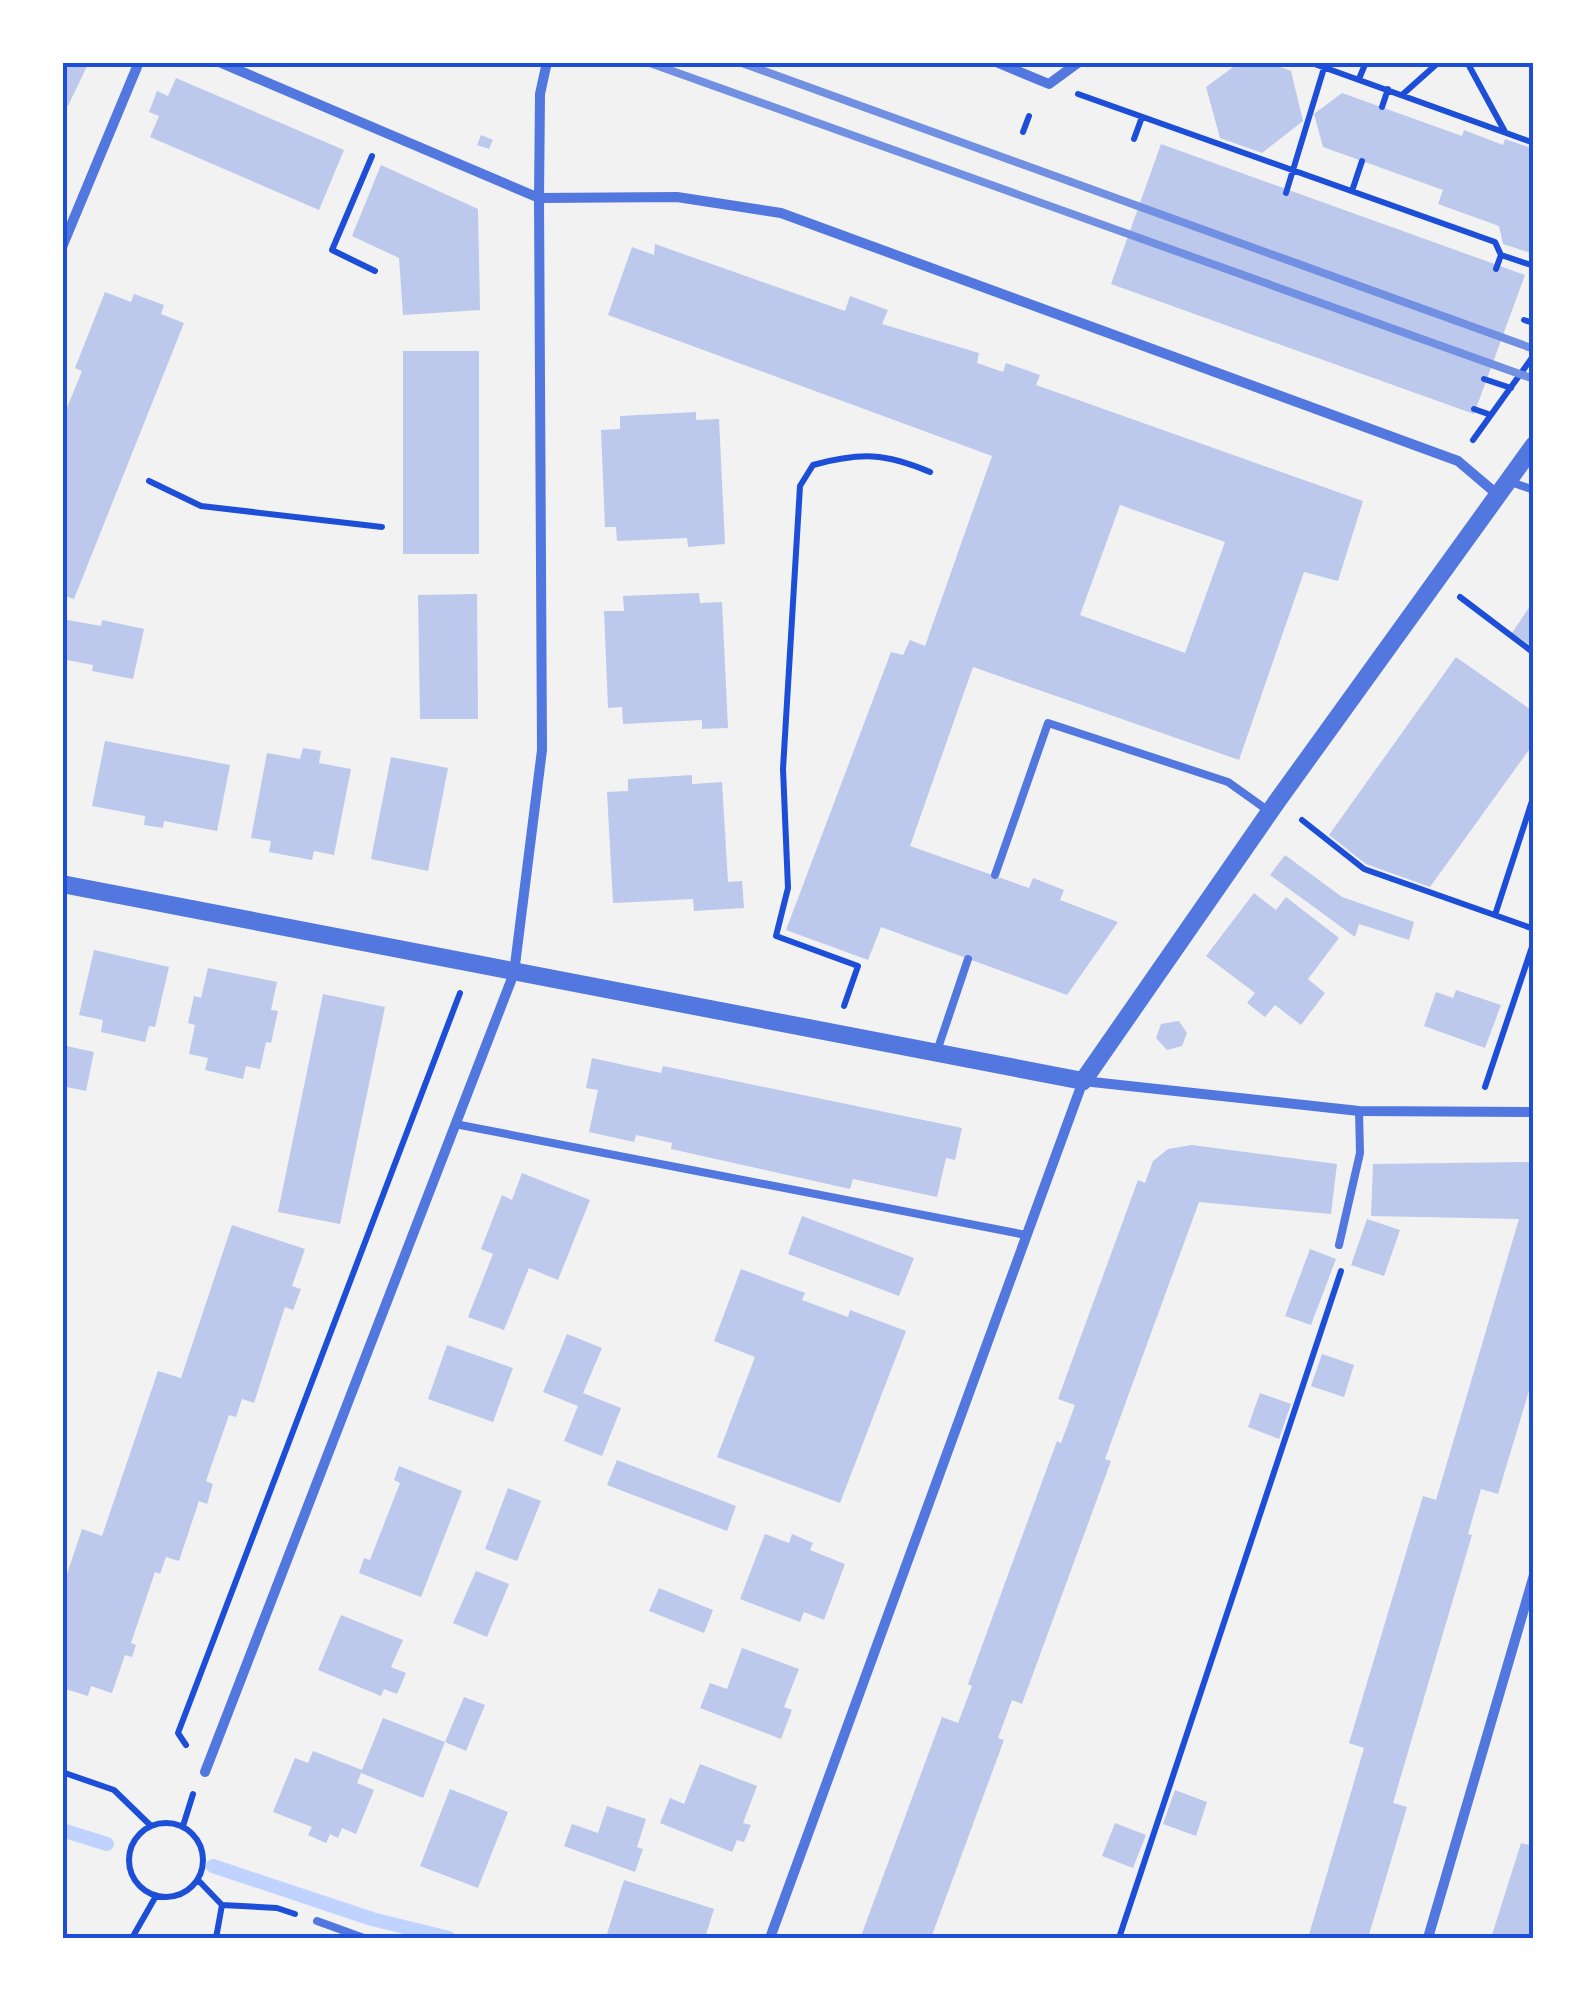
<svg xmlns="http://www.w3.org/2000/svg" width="1596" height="2001" viewBox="0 0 1596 2001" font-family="'Roboto Condensed',sans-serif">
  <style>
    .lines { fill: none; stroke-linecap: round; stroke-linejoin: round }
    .stream { stroke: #bfd3fe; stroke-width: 14 }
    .building { fill: #bdc9ec; fill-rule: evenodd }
    .path { stroke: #1d4ed8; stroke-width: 6 }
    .service { stroke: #5277de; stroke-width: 8 }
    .minor { stroke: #5277de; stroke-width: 10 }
    .tertiary { stroke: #5277de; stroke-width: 18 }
    .rail { stroke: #7290e2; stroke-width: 8 }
    .neatline { fill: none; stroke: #1d4ed8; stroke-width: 4 }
  </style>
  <rect width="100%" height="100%" fill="#f2f2f2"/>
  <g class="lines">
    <path class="stream" d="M 62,1830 L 107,1844
      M 213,1866 L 372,1919 L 449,1938"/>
  </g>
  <path class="building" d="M 62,62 L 89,62 L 68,106 L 62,103 Z
    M 1240,62 L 1267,62 L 1291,71 L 1303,121 L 1262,153 L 1220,138 L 1206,87 Z
    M 176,78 L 344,150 L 319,210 L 150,137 L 159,116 L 149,112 L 157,91 L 168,96 Z
    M 1342,93 L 1462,136 L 1464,130 L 1503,145 L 1505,139 L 1534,149 L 1534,254 L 1503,244 L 1499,226 L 1438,204 L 1443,190 L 1323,147 L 1314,114 Z
    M 481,135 L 493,140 L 489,149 L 477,145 Z
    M 1161,144 L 1525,275 L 1474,414 L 1111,284 Z
    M 381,165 L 478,209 L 480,310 L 403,315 L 399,258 L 352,236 Z
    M 655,244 L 845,311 L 850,296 L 888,310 L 882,324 L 979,353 L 977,363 L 1003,372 L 1006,363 L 1040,375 L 1036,385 L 1363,501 L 1338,581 L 1304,572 L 1239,760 L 973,667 L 910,846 L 1029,888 L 1033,878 L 1064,890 L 1060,900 L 1118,922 L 1067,995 L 881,927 L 868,960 L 786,930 L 891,652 L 903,655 L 910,640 L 925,646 L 992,456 L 608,315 L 632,247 L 654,255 ZM 1120,505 L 1225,542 L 1185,653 L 1080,615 Z
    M 105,292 L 131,302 L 134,294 L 164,305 L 161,314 L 184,323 L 74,599 L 62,595 L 62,420 L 82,371 L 75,368 Z
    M 403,351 L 479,351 L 479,554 L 403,554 Z
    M 696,412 L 696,420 L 719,419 L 725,544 L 688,547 L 687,538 L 617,541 L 616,527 L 605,527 L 601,430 L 620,429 L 620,416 Z
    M 699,593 L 700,603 L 722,602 L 728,728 L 702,729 L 702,720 L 623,724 L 622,707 L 608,708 L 604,611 L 624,611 L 623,596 Z
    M 477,594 L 478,719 L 420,719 L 418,595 Z
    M 1534,600 L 1534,648 L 1512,633 Z
    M 62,619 L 101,626 L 102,620 L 144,629 L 133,679 L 92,671 L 93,665 L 62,659 Z
    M 1456,657 L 1534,712 L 1534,743 L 1430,887 L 1366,864 L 1329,835 Z
    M 105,741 L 230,765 L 217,831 L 164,821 L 163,828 L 144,825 L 145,816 L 92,806 Z
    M 303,748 L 321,751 L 319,763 L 351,769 L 334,855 L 314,851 L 312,860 L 269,852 L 271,841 L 251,838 L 267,753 L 300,759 Z
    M 391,757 L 448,768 L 428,871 L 371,859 Z
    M 692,775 L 692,784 L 722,782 L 728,882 L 742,881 L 744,908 L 694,911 L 693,899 L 613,903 L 607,792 L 628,791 L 628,779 Z
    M 1285,855 L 1342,897 L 1414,922 L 1409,940 L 1359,924 L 1355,937 L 1270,875 Z
    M 1254,893 L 1276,910 L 1286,897 L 1339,938 L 1308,979 L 1325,993 L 1301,1025 L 1275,1005 L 1265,1017 L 1247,1003 L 1255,993 L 1206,956 Z
    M 94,950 L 169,967 L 155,1027 L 149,1026 L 145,1042 L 101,1032 L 103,1020 L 79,1015 Z
    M 208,968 L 277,982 L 271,1010 L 278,1011 L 271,1043 L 266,1042 L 260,1069 L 246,1066 L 243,1079 L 205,1070 L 208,1058 L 189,1054 L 195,1025 L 188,1023 L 194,996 L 201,998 Z
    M 1456,990 L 1501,1005 L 1485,1048 L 1424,1026 L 1436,992 L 1453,998 Z
    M 323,994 L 385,1007 L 340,1224 L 278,1212 Z
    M 1179,1021 L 1187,1033 L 1182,1046 L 1167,1050 L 1156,1038 L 1161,1024 Z
    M 62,1045 L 94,1052 L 86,1091 L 62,1086 Z
    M 592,1058 L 661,1073 L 663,1066 L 962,1128 L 955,1160 L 946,1158 L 937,1197 L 853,1179 L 850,1189 L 671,1149 L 672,1143 L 636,1135 L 634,1142 L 589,1132 L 598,1090 L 586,1088 Z
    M 1192,1145 L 1337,1164 L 1331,1214 L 1199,1202 L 1105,1459 L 1111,1461 L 1022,1704 L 1012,1700 L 998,1738 L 1004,1740 L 931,1938 L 861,1936 L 942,1717 L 958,1723 L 972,1686 L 968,1684 L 1057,1441 L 1061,1443 L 1075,1405 L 1058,1399 L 1138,1180 L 1145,1183 L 1153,1161 L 1168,1149 Z
    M 1534,1162 L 1534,1374 L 1498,1494 L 1481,1489 L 1468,1534 L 1472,1535 L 1393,1803 L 1407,1807 L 1368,1938 L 1308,1938 L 1364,1748 L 1349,1743 L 1423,1496 L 1436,1500 L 1519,1219 L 1371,1216 L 1373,1164 Z
    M 522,1173 L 590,1200 L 558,1280 L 529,1268 L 504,1330 L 468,1317 L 493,1254 L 481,1249 L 502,1195 L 512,1200 Z
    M 802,1216 L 914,1258 L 899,1296 L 788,1254 Z
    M 1367,1219 L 1400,1230 L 1384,1276 L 1351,1265 Z
    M 232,1225 L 305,1249 L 292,1286 L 301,1289 L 293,1310 L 285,1307 L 254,1403 L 242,1399 L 236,1417 L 229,1415 L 206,1481 L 213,1484 L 207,1504 L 199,1501 L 179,1561 L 166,1557 L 160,1574 L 155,1572 L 131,1643 L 136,1645 L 132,1657 L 125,1655 L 112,1693 L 91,1686 L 88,1696 L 62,1688 L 62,1589 L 82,1529 L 102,1536 L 158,1371 L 181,1378 Z
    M 1310,1249 L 1336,1259 L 1311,1325 L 1285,1316 Z
    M 741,1269 L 805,1293 L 802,1300 L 848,1317 L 850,1310 L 906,1331 L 840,1503 L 717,1457 L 755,1357 L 714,1341 Z
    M 567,1334 L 602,1348 L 583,1393 L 621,1408 L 602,1456 L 564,1441 L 578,1406 L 543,1392 Z
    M 447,1345 L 513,1368 L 493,1422 L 428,1399 Z
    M 1322,1354 L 1354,1365 L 1344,1397 L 1311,1386 Z
    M 1260,1393 L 1291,1404 L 1279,1439 L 1248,1427 Z
    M 617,1460 L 736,1506 L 727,1531 L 607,1485 Z
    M 399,1466 L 462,1491 L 421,1597 L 359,1573 L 364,1558 L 370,1560 L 400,1483 L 394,1480 Z
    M 508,1488 L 541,1501 L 517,1561 L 485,1549 Z
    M 765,1534 L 789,1543 L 792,1534 L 813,1543 L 810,1550 L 845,1564 L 824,1620 L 804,1612 L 800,1622 L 740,1599 Z
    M 476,1571 L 509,1584 L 487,1637 L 453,1623 Z
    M 659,1588 L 713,1610 L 704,1633 L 649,1611 Z
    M 341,1615 L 403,1640 L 391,1667 L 406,1673 L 397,1694 L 384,1689 L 381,1696 L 318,1670 Z
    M 742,1648 L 799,1669 L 784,1707 L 792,1710 L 781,1739 L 700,1708 L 710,1683 L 727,1689 Z
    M 464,1697 L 485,1705 L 466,1751 L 445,1742 L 423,1798 L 361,1773 L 357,1783 L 374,1790 L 356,1834 L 342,1828 L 338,1838 L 330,1834 L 326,1843 L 308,1835 L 312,1827 L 273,1812 L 295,1758 L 308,1763 L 313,1751 L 362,1770 L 383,1718 L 445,1742 Z
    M 700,1764 L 757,1786 L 743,1823 L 751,1825 L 744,1842 L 737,1840 L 732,1852 L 660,1823 L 670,1798 L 684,1804 Z
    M 450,1789 L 508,1812 L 478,1888 L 420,1866 Z
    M 1175,1790 L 1207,1802 L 1196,1836 L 1163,1824 Z
    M 607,1806 L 646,1819 L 637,1847 L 643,1849 L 635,1872 L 564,1846 L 572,1824 L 598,1833 Z
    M 1115,1823 L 1146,1835 L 1133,1868 L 1102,1856 Z
    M 1521,1843 L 1534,1846 L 1534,1938 L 1491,1938 Z
    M 624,1880 L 714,1909 L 705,1938 L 606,1937 Z"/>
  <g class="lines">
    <path class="path" d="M 1309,62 L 1534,143
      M 1467,62 L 1504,130
      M 1359,79 L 1366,62
      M 1078,94 L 1495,242 L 1501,255 L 1534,266
      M 1402,95 L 1439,62
      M 1382,107 L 1388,89
      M 1023,132 L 1029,116
      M 1134,139 L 1142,117
      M 372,156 L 332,250 L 375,271
      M 1352,191 L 1362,161
      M 1286,193 L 1324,68
      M 1496,269 L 1501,255
      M 1524,320 L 1534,323
      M 1484,379 L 1511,388
      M 1474,409 L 1491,415
      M 1473,440 L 1534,355
      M 149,481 L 201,506 L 382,527
      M 1460,597 L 1534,653
      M 1302,820 L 1364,869 L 1534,929
      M 1495,915 L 1534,795
      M 844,1006 L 858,966 L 776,936 L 788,888 L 783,769 L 800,486 L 813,465 C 861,452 885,453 930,472
      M 1485,1087 L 1534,941
      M 186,1745 L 178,1733 L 460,993
      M 62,1772 L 114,1790 L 150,1825
      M129 1860a37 37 0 1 1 74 0a37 37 0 1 1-74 0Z
      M 183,1826 L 193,1794
      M 198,1880 L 222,1905 L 277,1908 L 295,1914
      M 132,1938 L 156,1896
      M 216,1938 L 222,1905
      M 1119,1938 L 1341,1271"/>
    <path class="service" d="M 1508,481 L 1534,490
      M 995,875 L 1048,723 L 1228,782 L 1270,812
      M 936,1054 L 968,959
      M 455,1124 L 1026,1235
      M 1339,1245 L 1360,1153 L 1359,1111
      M 317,1921 L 364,1938"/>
    <path class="minor" d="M 219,62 L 539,198 L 677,197 L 781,213 L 1458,461 L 1498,495
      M 996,62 L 1049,84 L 1079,62
      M 62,247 L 139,62
      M 205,1772 L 514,973 L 542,750 L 539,198 L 540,94 L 547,62
      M 770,1938 L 1083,1081 L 1359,1111 L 1534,1112
      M 1428,1938 L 1534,1575"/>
    <path class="tertiary" d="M 62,884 L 1083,1081 L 1278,800 L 1534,445"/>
    <path class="rail" d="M 647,62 L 1534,379
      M 739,62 L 1534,349"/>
  </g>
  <rect width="1596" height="2001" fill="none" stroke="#ffffff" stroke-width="130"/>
  <rect x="65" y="65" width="1466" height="1871" class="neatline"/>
</svg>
